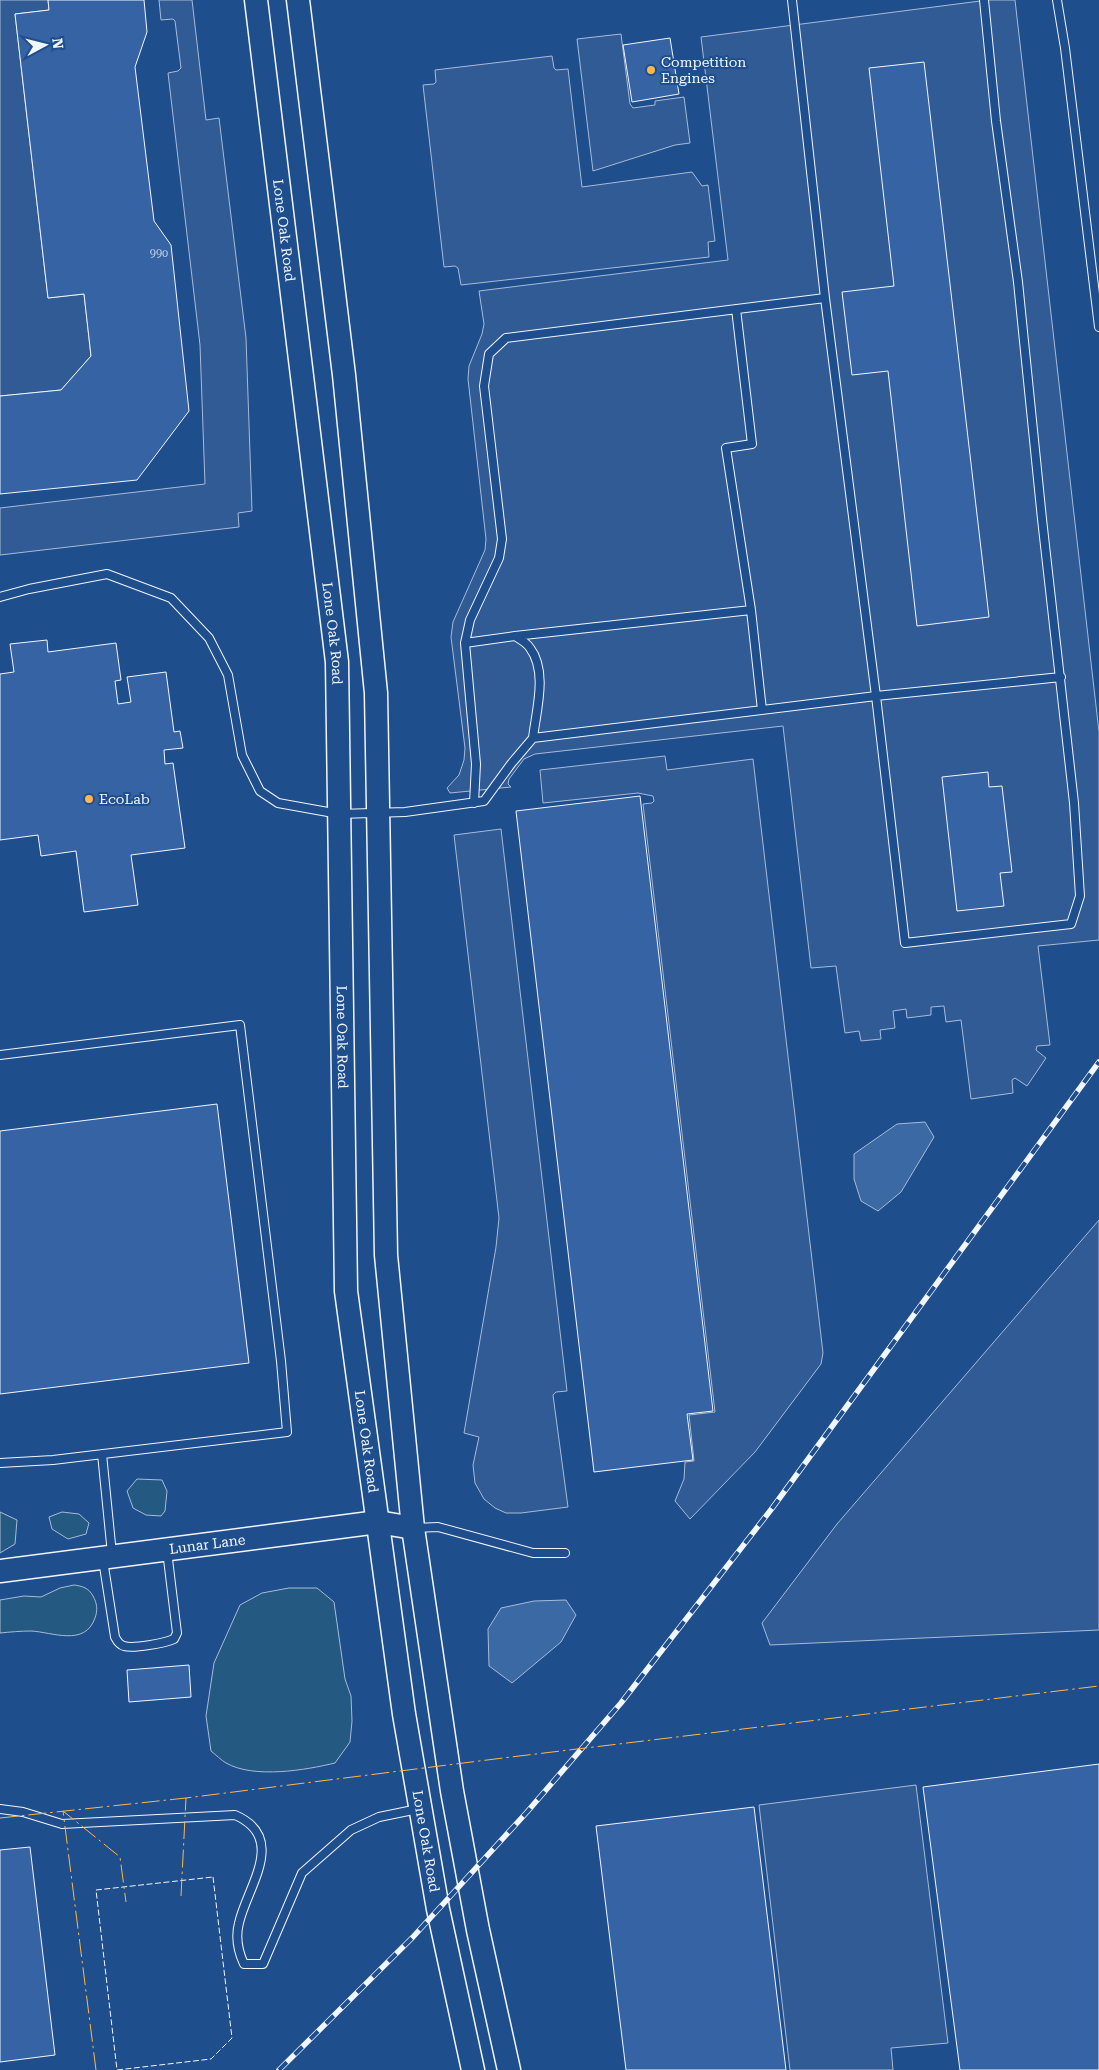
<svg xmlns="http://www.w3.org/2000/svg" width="1099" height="2070" viewBox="0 0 1099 2070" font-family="'Roboto Serif',serif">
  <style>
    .green { fill: #245a82; stroke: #a8bbd7 }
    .parking { fill: #305b95; stroke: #a8bbd7 }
    .water { fill: #3b69a3; stroke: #a8bbd7 }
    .building { fill: #3563a3; stroke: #f2f6ff }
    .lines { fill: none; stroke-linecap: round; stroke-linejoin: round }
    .lane-casing { stroke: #f2f6ff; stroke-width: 10 }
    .secondary-casing { stroke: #f2f6ff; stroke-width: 25 }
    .lane { stroke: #1f4e8c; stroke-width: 8 }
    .secondary { stroke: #1f4e8c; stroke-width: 22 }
    .rail-casing { stroke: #f2f6ff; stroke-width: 5.5 }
    .rail { stroke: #1f4e8c; stroke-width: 4; stroke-dasharray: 11; stroke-linecap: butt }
    .fence { stroke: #f2f6ff; stroke-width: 1; stroke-dasharray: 6 2.5; stroke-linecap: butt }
    .power { stroke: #ffb74d; stroke-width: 1; stroke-dasharray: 18 4 2.5 4; stroke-linecap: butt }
    .poi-dot { fill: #ffb74d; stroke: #1f4e8c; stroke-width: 2 }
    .labels { text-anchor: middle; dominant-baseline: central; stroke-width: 4; stroke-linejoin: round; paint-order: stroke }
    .number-label { font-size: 11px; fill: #c3d1e8 }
    .poi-label { font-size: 14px; fill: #f2f6ff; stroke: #1f4e8c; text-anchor: start }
    .street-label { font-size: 14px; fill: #f2f6ff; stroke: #1f4e8c }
  </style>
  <rect width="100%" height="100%" fill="#1f4e8c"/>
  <path class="green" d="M 137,1479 L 162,1480 L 167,1491 L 165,1511 L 161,1516 L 146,1515 L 133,1508 L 127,1491 Z
    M 0,1512 L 17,1520 L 15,1544 L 0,1553 Z
    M 62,1512 L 79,1514 L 89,1523 L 86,1534 L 68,1539 L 52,1529 L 49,1517 Z
    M 74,1585 C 82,1586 89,1588 93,1596 C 97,1603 98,1610 95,1618 C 85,1647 52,1632 31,1631 C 21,1631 10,1632 0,1633 L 0,1600 L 24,1596 L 41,1597 L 60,1588 Z
    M 289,1588 L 317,1588 L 334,1602 L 345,1679 L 351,1696 L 352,1721 L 350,1742 L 335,1763 C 306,1770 254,1779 226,1763 C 221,1760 216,1755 211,1751 L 206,1716 L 214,1663 L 240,1605 L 262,1593 Z"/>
  <path class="parking" d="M 0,0 L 48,0 L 49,10 L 15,14 L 48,298 L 84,294 L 91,356 L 61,390 L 0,396 Z
    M 159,0 L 192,0 L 206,120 L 219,118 L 246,338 L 252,511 L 238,513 L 239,527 L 0,555 L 0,508 L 205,484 L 200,345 L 168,73 L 178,71 L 181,68 L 175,21 L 173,19 L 161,20 Z
    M 988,0 L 1015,0 L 1099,732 L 1099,940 L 1038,946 L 1050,1045 L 1037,1046 L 1036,1050 L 1046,1058 L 1027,1086 L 1015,1078 L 1012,1080 L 1013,1093 L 971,1099 L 961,1020 L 946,1022 L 944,1006 L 931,1007 L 931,1015 L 907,1018 L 906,1009 L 893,1011 L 895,1028 L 880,1030 L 881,1039 L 861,1041 L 859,1031 L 845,1033 L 836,966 L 811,968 L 783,726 L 535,754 L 524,759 L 509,779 L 508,784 L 511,787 L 450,793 L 447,788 L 459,775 L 464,760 L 465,748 L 451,637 L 453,622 L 485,550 L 486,539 L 468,379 L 469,366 L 482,334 L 484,324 L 479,291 L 728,260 L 701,37 Z
    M 621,34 L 630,104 L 633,108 L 655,105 L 655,101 L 684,97 L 690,143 L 675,145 L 593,171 L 577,39 Z
    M 552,56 L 554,68 L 556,70 L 568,69 L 582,187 L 692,172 L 702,186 L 708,185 L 715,241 L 708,242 L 709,257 L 461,285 L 458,268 L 455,266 L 444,267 L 423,85 L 434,84 L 436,82 L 435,70 Z
    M 665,756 L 667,770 L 753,759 L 823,1353 L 821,1364 L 755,1452 L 690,1519 L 675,1501 L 684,1479 L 685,1462 L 694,1461 L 689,1415 L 715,1412 L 643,804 L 652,803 L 654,801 L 653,796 L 638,793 L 543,803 L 540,770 Z
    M 501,829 L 567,1391 L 556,1392 L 553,1395 L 568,1507 L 521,1513 L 506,1513 L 495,1508 L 484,1499 L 475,1483 L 473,1465 L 479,1437 L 464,1433 L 496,1247 L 499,1218 L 454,835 Z
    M 1099,1220 L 1099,1630 L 770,1645 L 762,1623 L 837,1524 Z
    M 916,1785 L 948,2043 L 891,2048 L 893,2070 L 790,2070 L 759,1805 Z"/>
  <path class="water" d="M 925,1122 L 934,1137 L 901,1192 L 878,1211 L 861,1201 L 854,1179 L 854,1154 L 897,1124 Z
    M 566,1600 L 576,1615 L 561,1642 L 512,1683 L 489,1666 L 488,1629 L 501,1608 L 534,1601 Z"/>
  <path class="building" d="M 48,0 L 144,0 L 147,32 L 135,67 L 154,221 L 171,245 L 189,411 L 137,480 L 0,494 L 0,396 L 61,390 L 91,356 L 84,294 L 48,298 L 15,14 L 49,10 Z
    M 670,38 L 679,94 L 632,102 L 623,45 Z
    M 924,62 L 989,617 L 917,626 L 888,371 L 852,375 L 842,292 L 894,286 L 869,68 Z
    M 47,640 L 48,652 L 116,643 L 121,680 L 115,681 L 118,704 L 131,702 L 127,677 L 166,672 L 174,732 L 180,731 L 183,748 L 164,750 L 165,764 L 173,763 L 185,848 L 131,855 L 138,905 L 84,912 L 76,851 L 41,856 L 38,835 L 0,840 L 0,674 L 14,672 L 10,644 Z
    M 988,772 L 989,787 L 1002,786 L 1012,872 L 1000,873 L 1004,906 L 957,911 L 942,777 Z
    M 640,796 L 713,1411 L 687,1414 L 693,1460 L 594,1472 L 516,811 Z
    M 217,1104 L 249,1363 L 0,1394 L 0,1131 Z
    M 189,1665 L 191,1697 L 129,1702 L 127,1670 Z
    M 1099,1764 L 1099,2070 L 960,2070 L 923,1787 Z
    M 754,1807 L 786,2070 L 626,2070 L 596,1826 Z
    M 30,1847 L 55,2055 L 0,2062 L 0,1850 Z"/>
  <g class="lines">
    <defs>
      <path id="lane" d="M 984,0 L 996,121 L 1018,282 L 1042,519 L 1074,803 L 1080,896 L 1071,924 L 905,943 L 876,696 L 1061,677
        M 1057,0 L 1065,48 L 1099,327
        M 736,309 L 752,444 L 726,448 L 751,610
        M 0,597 L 29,589 L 107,574 L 171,598 L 209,638 L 228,675 L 242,755 L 260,791 L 278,803 L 339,814 L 405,812 L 484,801 L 511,764 L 533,738 L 876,696 L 825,298 L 792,0
        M 515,636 L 751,610 L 762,710
        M 465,643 L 515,636 C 520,639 527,643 530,648 C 548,672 536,711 533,738
        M 474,803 L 476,764 L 465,643 L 470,620 L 499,558 L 502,539 L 484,386 L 489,354 L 506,338 L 825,298
        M 0,1055 L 240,1025 L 281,1361 L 287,1432 L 53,1460 L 0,1463
        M 102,1454 L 112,1554
        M 415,1528 L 438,1527 L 533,1553 L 565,1553
        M 103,1560 L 115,1637 C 117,1641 120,1645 124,1646 C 133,1649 165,1643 174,1639 L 177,1633 L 167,1551
        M 0,1809 L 23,1812 L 62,1824 L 235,1815 C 288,1838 247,1887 239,1923 C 235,1938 238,1951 244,1964 L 263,1964 L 302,1873 L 351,1830 L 379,1817 L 418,1809"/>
      <g id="secondary">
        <path id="s1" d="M 256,0 L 337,662 L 346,1291 L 404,1714 L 438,1909 L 473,2070"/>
        <path d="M 298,0 L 344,375 L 376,693 L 386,1255 L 413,1528 L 452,1791 L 478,1930 L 509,2070"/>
        <path id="s2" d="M 0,1571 L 378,1522 L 413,1528"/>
      </g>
    </defs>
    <use href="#lane" class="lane-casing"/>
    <use href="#secondary" class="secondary-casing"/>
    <use href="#lane" class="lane"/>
    <use href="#secondary" class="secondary"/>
    <defs>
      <path id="rail" d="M 279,2070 L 413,1937 L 527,1812 L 621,1703 L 773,1507 L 1099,1062"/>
    </defs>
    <use href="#rail" class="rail-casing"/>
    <use href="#rail" class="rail"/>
    <path class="fence" d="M 213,1877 L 232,2038 L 211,2059 L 117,2070 L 96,1890 Z"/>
    <path class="power" d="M 0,1818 L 186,1798
      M 181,1896 L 186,1798 L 511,1757 L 1099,1686
      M 96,2070 L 63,1811 L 120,1857 L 126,1902"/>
  </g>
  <g class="poi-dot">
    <circle cx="651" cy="70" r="5"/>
    <circle cx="89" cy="799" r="5"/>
  </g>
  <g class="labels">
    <g class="number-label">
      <text x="159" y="253">990</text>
    </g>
    <g class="poi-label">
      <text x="661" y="62">Competition<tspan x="661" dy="16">Engines</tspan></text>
      <text x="99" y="799">EcoLab</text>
    </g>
    <g class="street-label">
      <text stroke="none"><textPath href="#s1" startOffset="232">Lone Oak Road</textPath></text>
      <text stroke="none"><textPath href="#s1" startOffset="638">Lone Oak Road</textPath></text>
      <text stroke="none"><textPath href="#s1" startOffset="1042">Lone Oak Road</textPath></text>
      <text stroke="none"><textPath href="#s1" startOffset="1448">Lone Oak Road</textPath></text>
      <text stroke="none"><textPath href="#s2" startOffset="209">Lunar Lane</textPath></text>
      <text stroke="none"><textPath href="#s1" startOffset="1852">Lone Oak Road</textPath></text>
    </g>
  </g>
  <g transform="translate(45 45) rotate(83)" stroke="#1f4e8c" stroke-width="4" paint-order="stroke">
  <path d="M0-4L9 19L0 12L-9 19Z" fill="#f2f6ff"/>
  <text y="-8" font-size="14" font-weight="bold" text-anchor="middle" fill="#f2f6ff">N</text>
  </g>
</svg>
